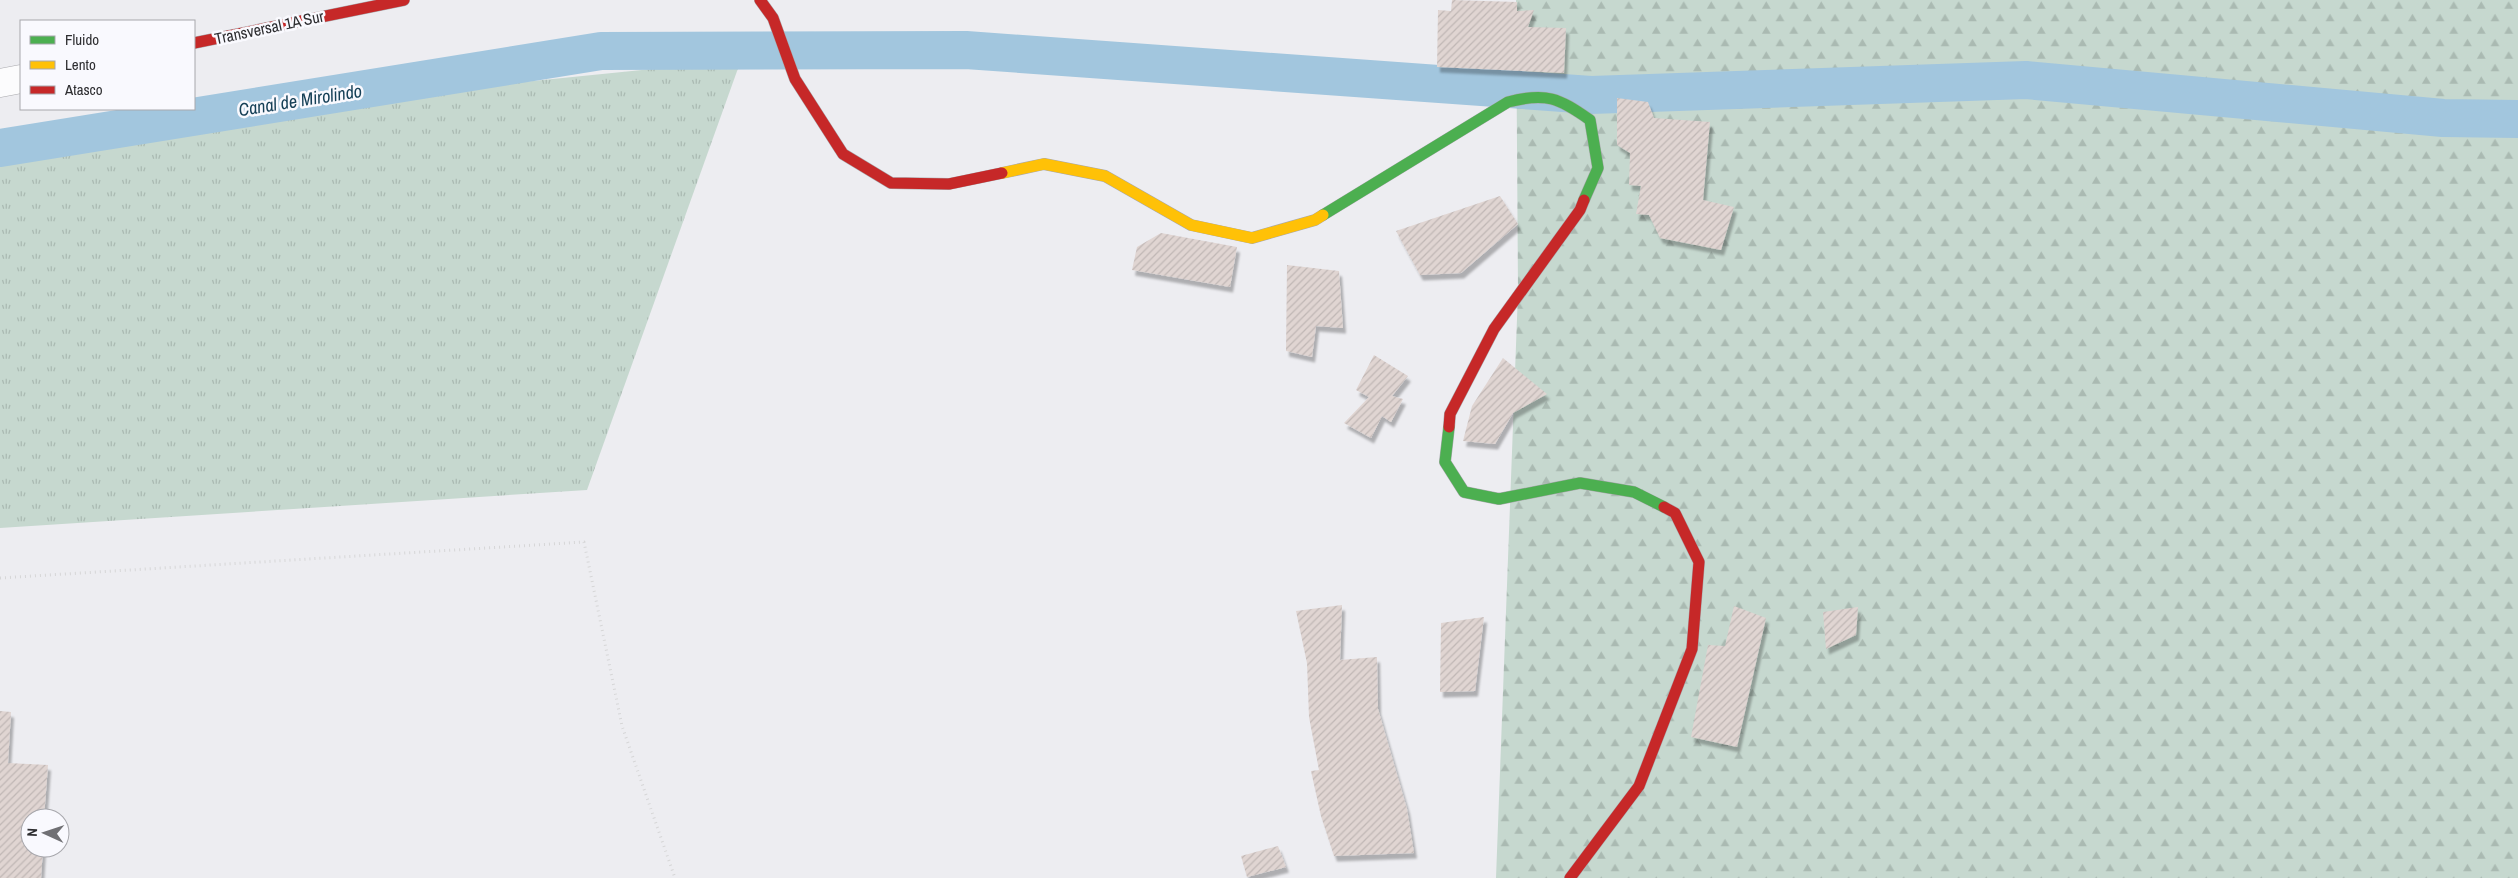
<svg xmlns="http://www.w3.org/2000/svg" width="2518" height="878" viewBox="0 0 2518 878" font-family="'Archivo Narrow',sans-serif">
  <style>
    .grass { fill: url(#grass-tufts) }
    .forest { fill: url(#forest-firs) }
    .lines { fill: none; stroke-linecap: round; stroke-linejoin: round }
    .canal { stroke: #a2c6de; stroke-width: 38 }
    .building { fill: url(#building-hatch); filter: url(#shadow) }
    .street-casing { stroke: #a8a8ac; stroke-width: 29 }
    .fast-casing { stroke: #a8a8ac; stroke-width: 12 }
    .slow-casing { stroke: #a8a8ac; stroke-width: 12 }
    .jam-casing { stroke: #a8a8ac; stroke-width: 12 }
    .path { stroke: #d6d6d7; stroke-width: 3; stroke-dasharray: 1 4; stroke-linecap: butt }
    .street { stroke: #fcfcfd; stroke-width: 28 }
    .fast { stroke: #4caf50; stroke-width: 11 }
    .slow { stroke: #ffc107; stroke-width: 11 }
    .jam { stroke: #c62828; stroke-width: 11 }
    .labels { text-anchor: middle; dominant-baseline: central; stroke-width: 5; stroke-linejoin: round; paint-order: stroke }
    .street-label { font-size: 16px; fill: #2d2d30; stroke: #f9f9fe }
    .water-label { font-size: 18px; font-style: italic; fill: #164057; stroke: #f9f9fe }
  </style>
  <defs>
    <pattern id="grass-tufts" width="24" height="20" patternUnits="userSpaceOnUse" patternTransform="scale(1.25)"><rect width="24" height="20" fill="#c6d8cf"/><path d="M3 7l-1-3M5 7V3M7 7l1-3M15 17l-1-3M17 17v-4M19 17l1-3" fill="none" stroke="#aabab2"/></pattern>
    <pattern id="forest-firs" width="22" height="20" patternUnits="userSpaceOnUse" patternTransform="scale(1.25)"><rect width="22" height="20" fill="#c6d8cf"/><path d="M5 1l3.5 6h-7zM16 11l3.5 6h-7z" fill="#aabab2"/></pattern>
    <pattern id="building-hatch" width="6" height="6" patternUnits="userSpaceOnUse" patternTransform="scale(1.25)"><rect width="6" height="6" fill="#e0d5d2"/><path d="M-1 1l2-2M0 6l6-6M5 7l2-2" fill="none" stroke="#c0b7b5"/></pattern>
    <filter id="shadow"><feDropShadow dx="3" dy="5.5" stdDeviation="1" flood-color="#0004"/></filter>
  </defs>
  <rect width="100%" height="100%" fill="#ededf1"/>
  <path class="grass" d="M 741,60 L 587,490 L 0,528 L 0,135 Z"/>
  <path class="forest" d="M 1516,0 L 2518,0 L 2518,878 L 1496,878 L 1518,292 Z"/>
  <g class="lines">
    <path class="canal" d="M 0,148 L 601,51 L 966,50 L 1591,95 L 2026,80 L 2443,118 L 2518,119"/>
  </g>
  <path class="building" d="M 1452,0 L 1517,2 L 1517,11 L 1534,10 L 1528,27 L 1566,28 L 1564,73 L 1437,67 L 1438,10 L 1451,11 Z
    M 1617,98 L 1648,102 L 1654,118 L 1710,122 L 1703,200 L 1734,207 L 1721,250 L 1660,238 L 1649,215 L 1636,214 L 1641,186 L 1629,185 L 1630,153 L 1617,145 Z
    M 1500,196 L 1518,224 L 1461,273 L 1420,275 L 1396,231 Z
    M 1161,233 L 1237,247 L 1230,287 L 1132,270 L 1137,247 Z
    M 1287,265 L 1339,271 L 1343,328 L 1316,326 L 1312,357 L 1286,351 Z
    M 1374,355 L 1408,376 L 1392,396 L 1403,399 L 1391,422 L 1382,416 L 1371,438 L 1344,423 L 1369,397 L 1356,390 Z
    M 1503,358 L 1547,394 L 1513,413 L 1495,444 L 1463,441 L 1472,406 Z
    M 1342,605 L 1340,660 L 1377,657 L 1378,709 L 1407,809 L 1414,853 L 1334,856 L 1321,816 L 1311,771 L 1319,770 L 1309,717 L 1307,663 L 1296,611 Z
    M 1734,606 L 1766,618 L 1737,747 L 1691,737 L 1708,645 L 1725,646 Z
    M 1858,607 L 1856,635 L 1826,649 L 1823,612 Z
    M 1484,617 L 1475,691 L 1440,692 L 1441,623 Z
    M 0,711 L 11,712 L 8,763 L 48,765 L 44,818 L 30,818 L 30,848 L 43,848 L 41,878 L 0,878 Z
    M 1278,846 L 1286,867 L 1247,877 L 1241,856 Z"/>
  <g class="lines">
    <defs>
      <path id="street" d="M 0,83 L 21,79"/>
      <path id="fast" d="M 1323,215 L 1508,102 C 1546,92 1559,98 1590,120 L 1598,168 L 1584,200
        M 1449,427 L 1445,462 L 1464,492 L 1499,499 L 1580,483 L 1634,492 L 1664,507"/>
      <path id="slow" d="M 1002,173 L 1044,164 L 1105,176 L 1191,225 L 1252,238 L 1315,220 L 1323,215"/>
      <path id="jam" d="M 760,0 L 773,18 L 795,79 L 843,154 L 891,183 L 949,184 L 1002,173
        M 194,43 L 404,0
        M 1449,427 L 1450,414 L 1494,329 L 1580,210 L 1584,200
        M 1570,878 L 1639,786 L 1692,649 L 1699,562 L 1675,513 L 1664,507"/>
    </defs>
    <use href="#street" class="street-casing"/>
    <use href="#fast" class="fast-casing"/>
    <use href="#slow" class="slow-casing"/>
    <use href="#jam" class="jam-casing"/>
    <path class="path" d="M 0,578 L 584,542 L 622,726 L 675,878"/>
    <use href="#street" class="street"/>
    <use href="#fast" class="fast"/>
    <use href="#slow" class="slow"/>
    <use href="#jam" class="jam"/>
  </g>
  <g class="labels">
    <g class="street-label">
      <text transform="translate(269 27) rotate(-12)">Transversal 1A Sur</text>
    </g>
    <g class="water-label">
      <text transform="translate(300 100) rotate(-9)">Canal de Mirolindo</text>
    </g>
  </g>
  <rect x="20" y="20" width="175" height="90" fill="#f9f9fe" stroke="#a7a7ac"/>
  <rect x="30" y="36" width="25" height="8" fill="#4caf50" stroke="#a7a7ac"/>
  <text x="65" y="45" font-size="15" fill="#2d2d30">Fluido</text>
  <rect x="30" y="61" width="25" height="8" fill="#ffc107" stroke="#a7a7ac"/>
  <text x="65" y="70" font-size="15" fill="#2d2d30">Lento</text>
  <rect x="30" y="86" width="25" height="8" fill="#c62828" stroke="#a7a7ac"/>
  <text x="65" y="95" font-size="15" fill="#2d2d30">Atasco</text>
  <g transform="translate(45 833) rotate(273)"><circle r="24" fill="#f9f9fe" stroke="#a7a7ac"/>
  <path d="M0-4L9 19L0 12L-9 19Z" fill="#707074"/>
  <text y="-8" font-size="14" font-weight="bold" text-anchor="middle" fill="#2d2d30">N</text>
  </g>
</svg>
